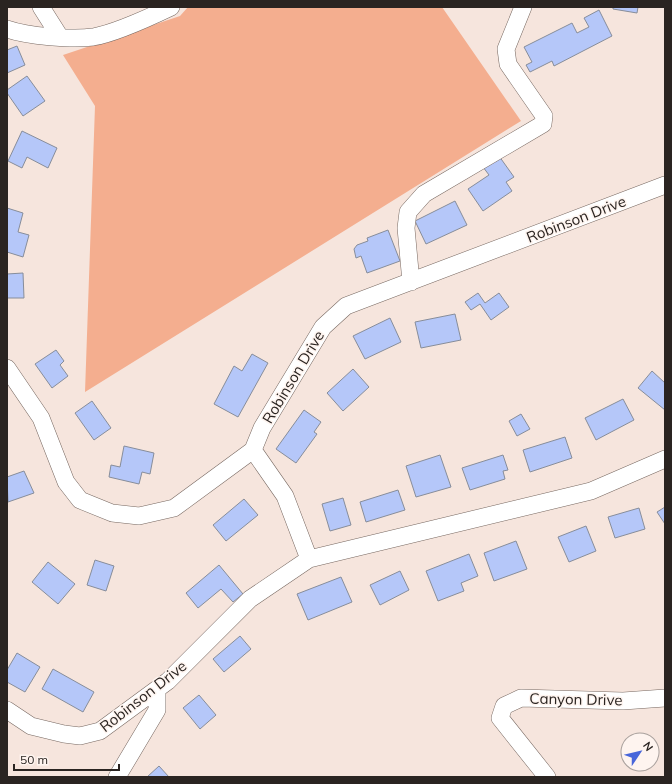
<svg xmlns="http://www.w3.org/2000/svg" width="672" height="784" viewBox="0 0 672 784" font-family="Mulish,sans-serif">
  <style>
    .green { fill: #f4ae8f }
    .building { fill: #b5c7f9; stroke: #878d9a }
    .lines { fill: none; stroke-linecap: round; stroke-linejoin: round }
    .minor-casing { stroke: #776861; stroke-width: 18 }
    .minor { stroke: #fff; stroke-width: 17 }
    .labels { text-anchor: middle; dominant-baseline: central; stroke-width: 3; stroke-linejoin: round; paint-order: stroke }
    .street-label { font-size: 15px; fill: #2a2421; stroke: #fef4ef }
  </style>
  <rect width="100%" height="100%" fill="#f6e5dd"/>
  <path class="green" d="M 188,7 L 442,7 L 521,121 L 85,392 L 95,106 L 63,55 L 180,16 Z"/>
  <path class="building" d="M 613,7 L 638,7 L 637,13 L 613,9 Z
    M 599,10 L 612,36 L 554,66 L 552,61 L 530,72 L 526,65 L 532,62 L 524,47 L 572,23 L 577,33 L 589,27 L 584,18 Z
    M 17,46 L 25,65 L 7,73 L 7,50 Z
    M 27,76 L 45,101 L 23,116 L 7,93 L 7,90 Z
    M 22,131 L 57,148 L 48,168 L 27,157 L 22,168 L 8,161 Z
    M 499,156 L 514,177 L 506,182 L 512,191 L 483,211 L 468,189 L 489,175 L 483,167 Z
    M 455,201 L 467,225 L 426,244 L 415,221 Z
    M 7,208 L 23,213 L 18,232 L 29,235 L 23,257 L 7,252 Z
    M 388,230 L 400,261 L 367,273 L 361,256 L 356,258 L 354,249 L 357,245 L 368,241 L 367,238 Z
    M 23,273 L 24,298 L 7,298 L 7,274 Z
    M 478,293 L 485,303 L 499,293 L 509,307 L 491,320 L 480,304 L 471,310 L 465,302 Z
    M 455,314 L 461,340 L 421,348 L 415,322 Z
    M 390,318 L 401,342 L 365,359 L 353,336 Z
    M 56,350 L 64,361 L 60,365 L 68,376 L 52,388 L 35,364 Z
    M 252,354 L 268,363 L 238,417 L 214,404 L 234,366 L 242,371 Z
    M 353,369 L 369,387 L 343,411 L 327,393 Z
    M 652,371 L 665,383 L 665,410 L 638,388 Z
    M 623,399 L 634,420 L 596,440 L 585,418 Z
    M 92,401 L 111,428 L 94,440 L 75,413 Z
    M 304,410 L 321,422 L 314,432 L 317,434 L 296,463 L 276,449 Z
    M 521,414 L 530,429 L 517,436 L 509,421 Z
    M 565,437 L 572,458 L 530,472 L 523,450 Z
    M 124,446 L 154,453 L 150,474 L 142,472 L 139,484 L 109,477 L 111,465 L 120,467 Z
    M 440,455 L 451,487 L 416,497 L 406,466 Z
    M 503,455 L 508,470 L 503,471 L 505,479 L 470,490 L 462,468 Z
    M 24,471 L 34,493 L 8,502 L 7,477 Z
    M 398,490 L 405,510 L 366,522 L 360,502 Z
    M 343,498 L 351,525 L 330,531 L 322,504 Z
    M 244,499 L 258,515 L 226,541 L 213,525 Z
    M 665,507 L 665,524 L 657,512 Z
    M 639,508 L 645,529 L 615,538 L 608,517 Z
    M 586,526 L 596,551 L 569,562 L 558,537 Z
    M 516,541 L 527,569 L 494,581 L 484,553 Z
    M 469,554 L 478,576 L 461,583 L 464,591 L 438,601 L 426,571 Z
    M 95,560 L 114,566 L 106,591 L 87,585 Z
    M 48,562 L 75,584 L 58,604 L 32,582 Z
    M 219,565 L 243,594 L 233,602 L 221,589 L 198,608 L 186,593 Z
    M 400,571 L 409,590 L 380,605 L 370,585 Z
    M 341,577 L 352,602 L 308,620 L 297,594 Z
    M 240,636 L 251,649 L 224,672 L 213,659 Z
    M 17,653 L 40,667 L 25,692 L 7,682 L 7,670 Z
    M 53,669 L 94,692 L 83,712 L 42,689 Z
    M 199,695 L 216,715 L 200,729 L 183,708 Z
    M 159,766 L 169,777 L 147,777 Z"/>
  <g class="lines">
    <defs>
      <path id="minor" d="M 41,7 L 60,37
        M 7,29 C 27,36 72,40 93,37 C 116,33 150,17 171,7
        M 411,282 L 406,228 L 408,212 L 424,194 L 543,124 L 544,116 L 508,64 L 506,49 L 523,7
        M 7,368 L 41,418 L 66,482 L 80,500 L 112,513 L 139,516 L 174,508 L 253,450 L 262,428 L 323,327 L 346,306 L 665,185
        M 253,450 L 285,496 L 309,559
        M 7,710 L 31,726 L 64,734 L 80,736 L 100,731 L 168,681 L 250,599 L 309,559 L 591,491 L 665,459
        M 117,777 L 157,710 L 157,689
        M 547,777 L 500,718 L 504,706 L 521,698 L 623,701 L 665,698"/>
    </defs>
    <use href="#minor" class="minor-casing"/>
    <use href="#minor" class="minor"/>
  </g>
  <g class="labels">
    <g class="street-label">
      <text transform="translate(576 219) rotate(-21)">Robinson Drive</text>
      <text transform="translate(293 377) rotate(-59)">Robinson Drive</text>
      <text transform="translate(143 696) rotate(-38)">Robinson Drive</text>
      <text transform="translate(576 699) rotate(1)">Canyon Drive</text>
    </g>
  </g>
  <rect width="672" height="784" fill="none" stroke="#2a2421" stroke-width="16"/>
  <g transform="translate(640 752) rotate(55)"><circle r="19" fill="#fef4ef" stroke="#a9a19d"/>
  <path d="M0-3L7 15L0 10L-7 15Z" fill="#4866da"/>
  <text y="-6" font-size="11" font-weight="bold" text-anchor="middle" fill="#2a2421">N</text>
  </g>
  <path d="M14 764v6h105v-6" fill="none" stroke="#2a2421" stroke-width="2"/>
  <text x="20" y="764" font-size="12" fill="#2a2421" stroke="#fef4ef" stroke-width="3" paint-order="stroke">50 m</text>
</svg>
